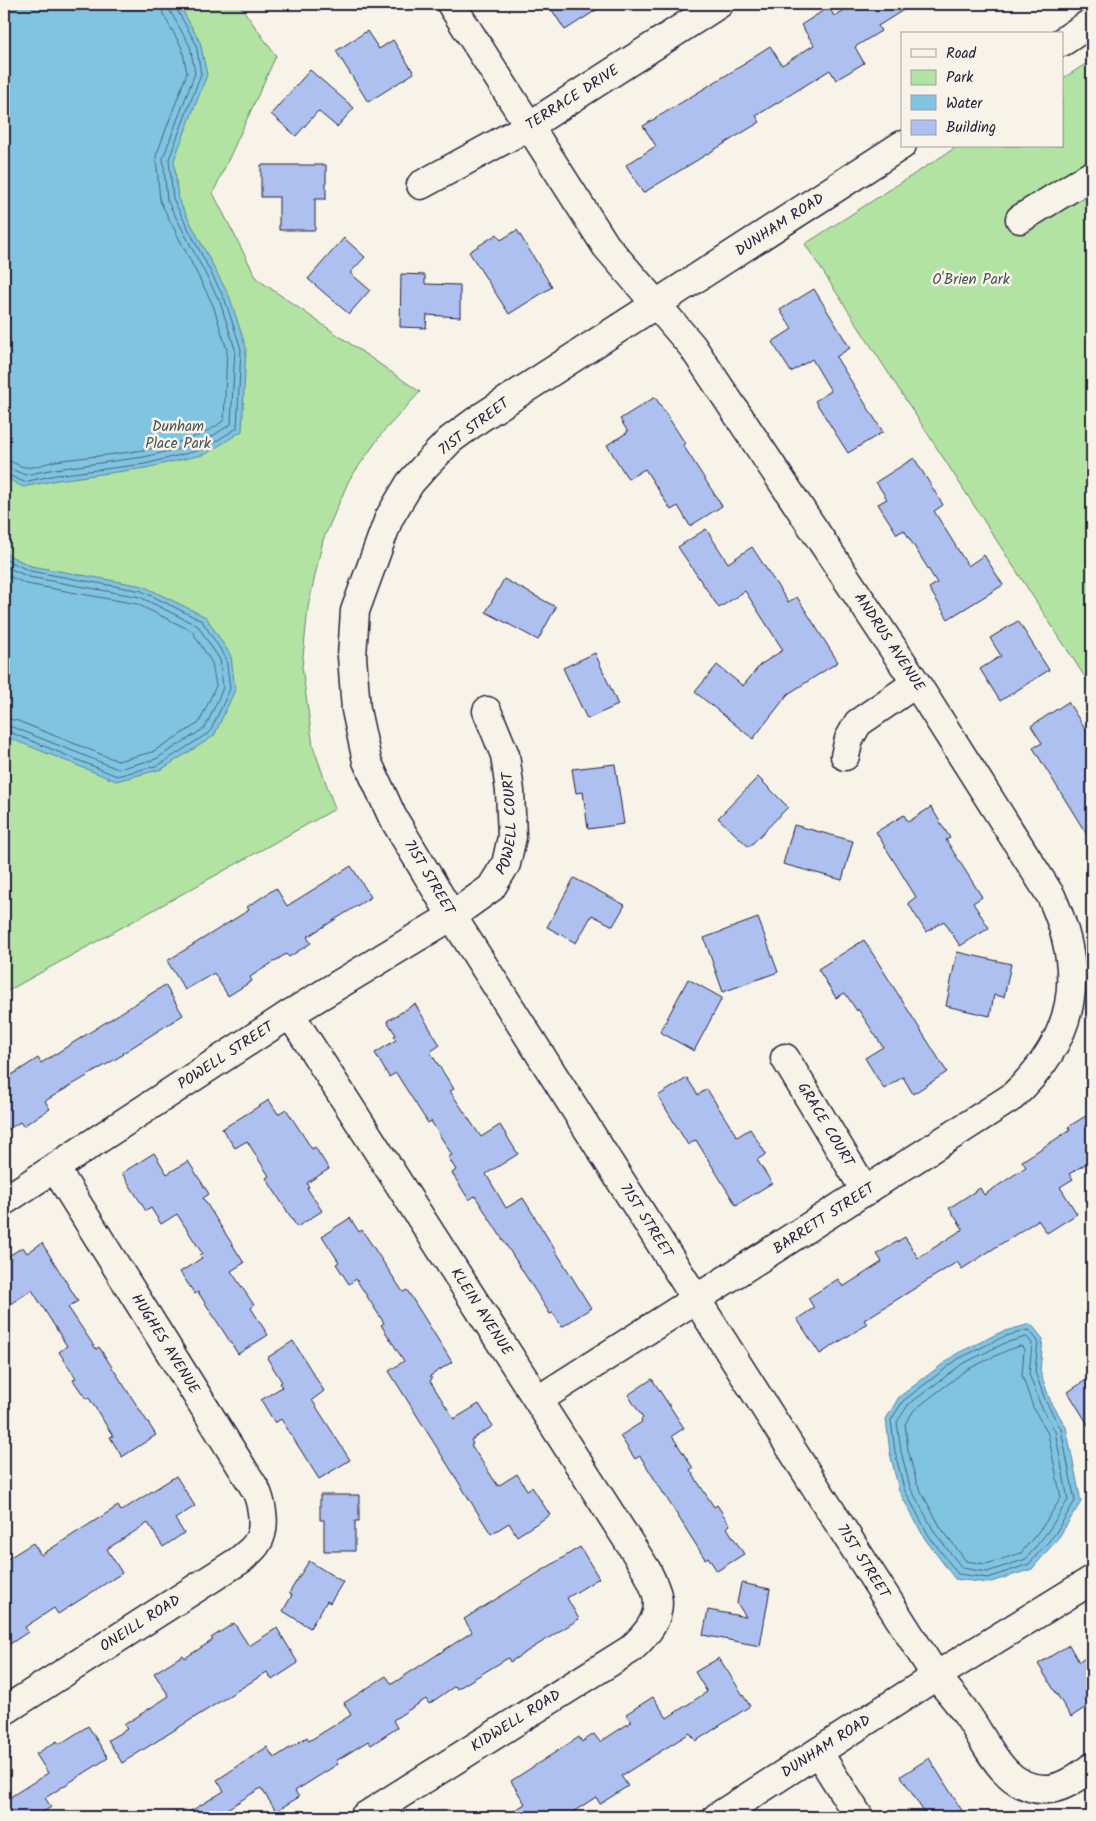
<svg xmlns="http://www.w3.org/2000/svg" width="1096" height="1821" viewBox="0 0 1096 1821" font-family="Kalam,sans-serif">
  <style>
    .green { fill: #b3e3a2; stroke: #6a826e }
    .water { fill: #80c4e1; stroke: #5a839f }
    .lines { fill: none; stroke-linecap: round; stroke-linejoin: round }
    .shore { stroke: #48637d; stroke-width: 1 }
    .building { fill: #aec0ef; stroke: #22223b }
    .minor-casing { stroke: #22223b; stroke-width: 31 }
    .minor { stroke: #f7f3e8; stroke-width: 28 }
    .labels { text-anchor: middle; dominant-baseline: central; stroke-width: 5; stroke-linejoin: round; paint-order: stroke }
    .street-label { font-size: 15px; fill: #22223b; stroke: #f7f3e8 }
    .park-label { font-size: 15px; fill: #465255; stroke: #f7f3e8 }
  </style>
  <rect width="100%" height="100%" fill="#f7f3e8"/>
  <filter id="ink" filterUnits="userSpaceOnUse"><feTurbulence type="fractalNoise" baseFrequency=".02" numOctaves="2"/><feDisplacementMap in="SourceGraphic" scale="10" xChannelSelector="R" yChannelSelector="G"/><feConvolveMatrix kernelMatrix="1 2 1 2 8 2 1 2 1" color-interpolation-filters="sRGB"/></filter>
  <g filter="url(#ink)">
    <path class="green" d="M 4,4 L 239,4 L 276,56 L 213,193 L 257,279 L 420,392 L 383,432 L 349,480 L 323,540 L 308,607 L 302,667 L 313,746 L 335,809 L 4,993 Z
      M 1092,60 L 1092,688 L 805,244 L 958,146 L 1062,146 L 1062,79 Z"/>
    <path class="water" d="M 4,4 L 179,4 L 200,42 L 207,75 L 174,160 L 178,199 L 230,298 L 246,348 L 242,431 L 206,454 L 146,468 L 57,480 L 23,487 L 4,477 Z
      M 4,553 L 31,566 L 143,586 L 206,617 L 231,656 L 235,690 L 214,736 L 162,769 L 116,781 L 4,736 Z
      M 1031,1324 L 1043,1339 L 1040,1371 L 1050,1400 L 1066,1427 L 1081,1502 L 1059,1537 L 1032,1569 L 988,1583 L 955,1579 L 925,1539 L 899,1491 L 890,1453 L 886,1419 L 899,1397 L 956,1354 L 1001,1332 Z"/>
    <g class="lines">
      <path class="shore" d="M 4,460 C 12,460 17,466 25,467 C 33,469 46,463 55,461 C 103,454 188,452 224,420 L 227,350 L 213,305 L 160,201 L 156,156 L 187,73 L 182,48 L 163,14 L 161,4
        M 4,467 L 9,468 L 25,475 L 55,469 L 144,457 L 202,443 L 231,424 L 235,349 L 220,302 L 167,200 L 163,158 L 195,73 L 190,46 L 170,11 L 169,4
        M 4,473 L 24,482 L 56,475 L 145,464 L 204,449 L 237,428 L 241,349 L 225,300 L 173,199 L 169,159 L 201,74 L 196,44 L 176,8 L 175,4
        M 4,559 L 30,571 L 142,591 L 202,621 L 226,658 L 230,689 L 210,732 L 159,765 L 117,776 L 12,733 L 4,732
        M 4,566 L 29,577 L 140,597 L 198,626 L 220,660 L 223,688 L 205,728 L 156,759 L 118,769 L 15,728 L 4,725
        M 4,574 L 27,584 L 137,604 L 192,631 L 212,663 L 216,686 L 199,723 L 152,752 L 118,761 L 18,721 L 4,718
        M 1029,1330 L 1038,1341 L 1035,1372 L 1046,1402 L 1061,1429 L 1075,1501 L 1055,1534 L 1029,1564 L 988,1578 L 958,1574 L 929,1536 L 904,1489 L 895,1452 L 891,1420 L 903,1401 L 958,1359 L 1003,1337 Z
        M 1027,1337 L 1032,1343 L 1029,1374 L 1040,1404 L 1055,1431 L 1068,1500 L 1049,1530 L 1026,1559 L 987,1572 L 962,1568 L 935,1533 L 910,1487 L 901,1451 L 897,1422 L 908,1405 L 962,1364 L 1005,1343 Z
        M 1021,1346 L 1024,1349 L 1022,1375 L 1033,1407 L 1048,1434 L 1061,1498 L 1043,1526 L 1021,1553 L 986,1564 L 966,1561 L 941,1528 L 917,1484 L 908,1450 L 905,1424 L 914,1410 L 966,1370 L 1008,1350 Z"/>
    </g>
    <path class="building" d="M 548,4 L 606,4 L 565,30 Z
      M 855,4 L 913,4 L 878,26 L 881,31 L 855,47 L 864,63 L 836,80 L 830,70 L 756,116 L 760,122 L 643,193 L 626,165 L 656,146 L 643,126 L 746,63 L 745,62 L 770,46 L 782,65 L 814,45 L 801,25 L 829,7 L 834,16 Z
      M 367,31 L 379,49 L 393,40 L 414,73 L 368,102 L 336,51 Z
      M 310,70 L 354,108 L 337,127 L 318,111 L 296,136 L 271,114 Z
      M 261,165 L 326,165 L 326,199 L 315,199 L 315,230 L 279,230 L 279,197 L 261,197 Z
      M 517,230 L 552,287 L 509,314 L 469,252 L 497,234 L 501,240 Z
      M 344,238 L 365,257 L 350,273 L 370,290 L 349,314 L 308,279 Z
      M 401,274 L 425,275 L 425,284 L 460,285 L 460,317 L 427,315 L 426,328 L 400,327 Z
      M 814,289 L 850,348 L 836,357 L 883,432 L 848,453 L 815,401 L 831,391 L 812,359 L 791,372 L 772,342 L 792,329 L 780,310 Z
      M 655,397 L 685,443 L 683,445 L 722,506 L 690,526 L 678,506 L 671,510 L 645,469 L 628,479 L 607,445 L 628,432 L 620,419 Z
      M 914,458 L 943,505 L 934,511 L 968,566 L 984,555 L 1003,585 L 948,619 L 929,588 L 937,583 L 904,530 L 897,534 L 878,504 L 887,499 L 876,482 Z
      M 706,529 L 728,563 L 752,547 L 788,602 L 797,597 L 838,662 L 788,694 L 753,739 L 695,692 L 717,665 L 743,686 L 760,665 L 783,650 L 745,591 L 719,608 L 678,547 Z
      M 504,579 L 556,607 L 538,640 L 486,612 Z
      M 1018,621 L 1049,670 L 1000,701 L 980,669 L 1001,656 L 990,638 Z
      M 595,653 L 618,705 L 587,719 L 563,668 Z
      M 1068,702 L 1092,740 L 1092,843 L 1033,748 L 1042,743 L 1031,726 Z
      M 615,764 L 624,824 L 588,829 L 583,792 L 576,793 L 572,769 Z
      M 758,777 L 788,807 L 749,847 L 718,818 Z
      M 931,807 L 950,838 L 946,840 L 982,897 L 973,903 L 989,928 L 960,946 L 944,921 L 926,932 L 908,903 L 916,897 L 876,832 L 904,815 L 908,822 Z
      M 794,825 L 853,841 L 842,880 L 783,864 Z
      M 351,866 L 371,897 L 307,937 L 311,943 L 289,957 L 286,954 L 250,977 L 252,981 L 228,996 L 214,973 L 185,990 L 167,961 L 249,910 L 247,907 L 276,888 L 287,906 Z
      M 574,878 L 625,905 L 613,926 L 592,915 L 576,943 L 547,927 Z
      M 758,918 L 778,972 L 723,992 L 704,938 Z
      M 864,940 L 947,1072 L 913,1094 L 903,1077 L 884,1089 L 865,1058 L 883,1047 L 858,1009 L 857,1011 L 845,993 L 836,998 L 818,969 Z
      M 957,952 L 1011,964 L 1004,997 L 994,995 L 990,1016 L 946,1006 Z
      M 688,979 L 722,998 L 694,1051 L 660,1032 Z
      M 165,985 L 183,1015 L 123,1053 L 124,1054 L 45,1101 L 50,1109 L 23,1126 L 20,1122 L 4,1132 L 4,1080 L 38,1058 L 41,1063 Z
      M 415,1004 L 440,1045 L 430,1052 L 454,1089 L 450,1091 L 481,1137 L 500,1125 L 518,1154 L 486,1174 L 506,1208 L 523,1198 L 591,1308 L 562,1327 L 553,1313 L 550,1314 L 475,1196 L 469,1200 L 452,1173 L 456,1170 L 448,1157 L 452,1155 L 431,1121 L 428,1123 L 396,1073 L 389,1077 L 375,1053 L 396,1040 L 394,1036 L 396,1035 L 387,1021 Z
      M 687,1078 L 698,1095 L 707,1089 L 737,1137 L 750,1129 L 766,1154 L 757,1160 L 772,1183 L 736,1205 L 696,1140 L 688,1145 L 658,1096 Z
      M 269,1100 L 278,1114 L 286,1109 L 312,1149 L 315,1147 L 329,1169 L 307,1183 L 309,1187 L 307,1188 L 322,1211 L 297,1227 L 266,1178 L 269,1176 L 247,1141 L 235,1148 L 222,1129 Z
      M 1092,1112 L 1092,1160 L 1069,1174 L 1073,1179 L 1060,1187 L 1077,1214 L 1047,1233 L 1038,1220 L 962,1269 L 957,1262 L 864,1320 L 867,1324 L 820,1354 L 797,1319 L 814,1308 L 808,1298 L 838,1279 L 843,1287 L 882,1262 L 877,1254 L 905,1237 L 918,1258 L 963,1229 L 949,1208 L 980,1188 L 984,1195 L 1026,1167 L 1022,1161 L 1070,1130 L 1068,1127 Z
      M 154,1153 L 167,1174 L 188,1161 L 209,1194 L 203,1198 L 244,1263 L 231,1271 L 254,1305 L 251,1308 L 268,1335 L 238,1354 L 198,1292 L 195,1294 L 180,1272 L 202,1258 L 199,1255 L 202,1253 L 177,1214 L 161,1224 L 151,1208 L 146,1211 L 122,1173 Z
      M 350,1218 L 359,1232 L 362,1230 L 403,1292 L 407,1290 L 452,1362 L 430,1376 L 432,1379 L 430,1381 L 454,1419 L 479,1404 L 493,1426 L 471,1440 L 473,1444 L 471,1445 L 498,1486 L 517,1474 L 527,1490 L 532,1487 L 550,1515 L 517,1536 L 509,1523 L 491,1534 L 389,1371 L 404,1361 L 381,1325 L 384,1323 L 356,1279 L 349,1284 L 336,1264 L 339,1262 L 322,1236 Z
      M 42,1243 L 78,1301 L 68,1307 L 96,1349 L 99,1347 L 156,1435 L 122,1457 L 110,1437 L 113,1436 L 89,1398 L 86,1399 L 73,1380 L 76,1378 L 59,1352 L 67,1346 L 32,1290 L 4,1308 L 4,1259 L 23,1247 L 27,1253 Z
      M 293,1341 L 324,1391 L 312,1400 L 350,1460 L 319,1479 L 281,1419 L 275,1423 L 261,1400 L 282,1387 L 280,1383 L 282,1382 L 267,1358 Z
      M 1092,1376 L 1092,1431 L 1068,1392 Z
      M 652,1379 L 684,1428 L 672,1436 L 693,1468 L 690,1470 L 714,1507 L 717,1505 L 730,1525 L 727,1528 L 744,1554 L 717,1571 L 708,1557 L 705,1559 L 640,1456 L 635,1459 L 620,1436 L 642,1422 L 641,1420 L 643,1418 L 628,1395 Z
      M 176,1476 L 195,1506 L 175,1519 L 184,1533 L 163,1547 L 148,1523 L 107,1549 L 122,1573 L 58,1614 L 54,1608 L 25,1627 L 28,1632 L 4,1648 L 4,1561 L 33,1543 L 41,1555 L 118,1506 L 121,1511 Z
      M 320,1495 L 359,1495 L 359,1521 L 355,1521 L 355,1551 L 324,1551 L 324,1520 L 320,1520 Z
      M 580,1547 L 599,1578 L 567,1598 L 579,1619 L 510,1662 L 508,1658 L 457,1689 L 455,1686 L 429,1704 L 426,1699 L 393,1720 L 397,1728 L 371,1745 L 368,1741 L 336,1761 L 338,1764 L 295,1791 L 299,1797 L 276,1811 L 261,1788 L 214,1817 L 181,1817 L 224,1791 L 217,1780 L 267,1747 L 274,1758 L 307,1737 L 309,1741 L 351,1715 L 344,1703 L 386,1676 L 392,1684 L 472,1632 L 464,1619 Z
      M 309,1561 L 343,1582 L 330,1603 L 327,1601 L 310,1628 L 283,1611 L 292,1595 L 289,1593 Z
      M 741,1583 L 770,1589 L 760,1646 L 703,1635 L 708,1610 L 746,1617 L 737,1603 Z
      M 234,1623 L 249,1646 L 277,1628 L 298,1663 L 272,1680 L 267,1672 L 122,1763 L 108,1740 L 127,1729 L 124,1725 L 169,1696 L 154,1673 L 183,1655 L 185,1658 L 213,1640 L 211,1638 Z
      M 1069,1645 L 1079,1662 L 1092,1654 L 1092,1703 L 1071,1717 L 1038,1664 Z
      M 719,1658 L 750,1706 L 696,1741 L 690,1733 L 621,1776 L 628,1786 L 600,1804 L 596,1797 L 565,1817 L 504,1817 L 525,1804 L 511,1781 L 579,1737 L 582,1742 L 594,1734 L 600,1742 L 631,1722 L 626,1714 L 653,1697 L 667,1718 L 707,1692 L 695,1672 Z
      M 88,1726 L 108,1758 L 45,1798 L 51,1807 L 35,1817 L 4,1817 L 4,1801 L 48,1773 L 36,1754 L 57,1741 L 60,1744 Z
      M 929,1758 L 966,1817 L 927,1817 L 901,1776 Z"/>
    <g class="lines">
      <defs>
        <g id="minor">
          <path id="s1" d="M 451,4 L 606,246 L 692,346 L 916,683 L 1051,896 C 1087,975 1076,1038 1012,1097 L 538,1400"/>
          <path d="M 1062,42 L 1092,22"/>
          <path id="s2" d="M 902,145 L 480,418 L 450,440 L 427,464 L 410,483 L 389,518 L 355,611 L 352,656 L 356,710 L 367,761 L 392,816 L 452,916 L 936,1676 C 946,1688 956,1699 965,1712 C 987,1741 1003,1792 1048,1789 C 1064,1788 1079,1776 1092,1767"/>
          <path id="s3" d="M 421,185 L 529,126 L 719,4"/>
          <path d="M 1020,219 L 1092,175"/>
          <path d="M 845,756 L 849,739 L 858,723 L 916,683"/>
          <path id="s4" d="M 290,1014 L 646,1569 C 650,1577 655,1587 657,1595 C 662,1618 646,1635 631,1649 L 364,1817"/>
          <path id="s5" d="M 785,1058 L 866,1192"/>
          <path id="s6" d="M 4,1201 L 290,1014 L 452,916 L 491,888 L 506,864 L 512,837 L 510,791 L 505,755 L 487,711"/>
          <path id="s7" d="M 4,1711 L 240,1560 C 245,1555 253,1550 257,1543 C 267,1529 262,1504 256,1490 L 55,1168"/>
          <path d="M 818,1752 L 859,1817"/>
          <path id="s8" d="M 717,1817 L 936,1676 L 1092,1580"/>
        </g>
      </defs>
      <use href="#minor" class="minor-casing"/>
      <use href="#minor" class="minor"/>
    </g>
  </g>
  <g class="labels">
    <g class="street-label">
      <text stroke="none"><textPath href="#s3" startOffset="175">TERRACE DRIVE</textPath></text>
      <text transform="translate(780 225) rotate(-33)">DUNHAM ROAD</text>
      <text transform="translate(474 427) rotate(-37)">71ST STREET</text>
      <text stroke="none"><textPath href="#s1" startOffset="775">ANDRUS AVENUE</textPath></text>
      <text stroke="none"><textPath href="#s6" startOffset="648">POWELL COURT</textPath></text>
      <text stroke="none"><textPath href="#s2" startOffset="1022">71ST STREET</textPath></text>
      <text stroke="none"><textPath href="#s6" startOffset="265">POWELL STREET</textPath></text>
      <text stroke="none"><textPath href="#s5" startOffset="78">GRACE COURT</textPath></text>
      <text transform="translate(824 1219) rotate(-33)">BARRETT STREET</text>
      <text stroke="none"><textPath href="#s2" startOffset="1428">71ST STREET</textPath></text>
      <text stroke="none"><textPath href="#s4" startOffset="354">KLEIN AVENUE</textPath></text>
      <text transform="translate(165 1344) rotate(58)">HUGHES AVENUE</text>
      <text stroke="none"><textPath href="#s2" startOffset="1832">71ST STREET</textPath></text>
      <text stroke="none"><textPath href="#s7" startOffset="162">ONEILL ROAD</textPath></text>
      <text transform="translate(516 1721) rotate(-32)">KIDWELL ROAD</text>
      <text stroke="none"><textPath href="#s8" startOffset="130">DUNHAM ROAD</textPath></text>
    </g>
    <g class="park-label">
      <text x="971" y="280">O'Brien Park</text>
      <text x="178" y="427">Dunham<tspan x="178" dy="17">Place Park</tspan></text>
    </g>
  </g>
  <rect width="1096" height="1821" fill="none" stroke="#f7f3e8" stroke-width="20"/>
  <rect x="10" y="10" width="1076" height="1801" fill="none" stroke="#22223b" stroke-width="2" filter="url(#ink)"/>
  <rect x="901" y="32" width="162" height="115" fill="#f7f3e8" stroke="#a29fa3"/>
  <rect x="911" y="49" width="25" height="8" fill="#f7f3e8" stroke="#a29fa3"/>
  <text x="946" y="58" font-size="15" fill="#22223b">Road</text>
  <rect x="911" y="70" width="25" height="15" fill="#b3e3a2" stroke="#a29fa3"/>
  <text x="946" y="82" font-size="15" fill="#22223b">Park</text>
  <rect x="911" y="95" width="25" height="15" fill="#80c4e1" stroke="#a29fa3"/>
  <text x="946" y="108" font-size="15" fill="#22223b">Water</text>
  <rect x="911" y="120" width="25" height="15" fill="#aec0ef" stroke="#a29fa3"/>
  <text x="946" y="132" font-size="15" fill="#22223b">Building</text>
</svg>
